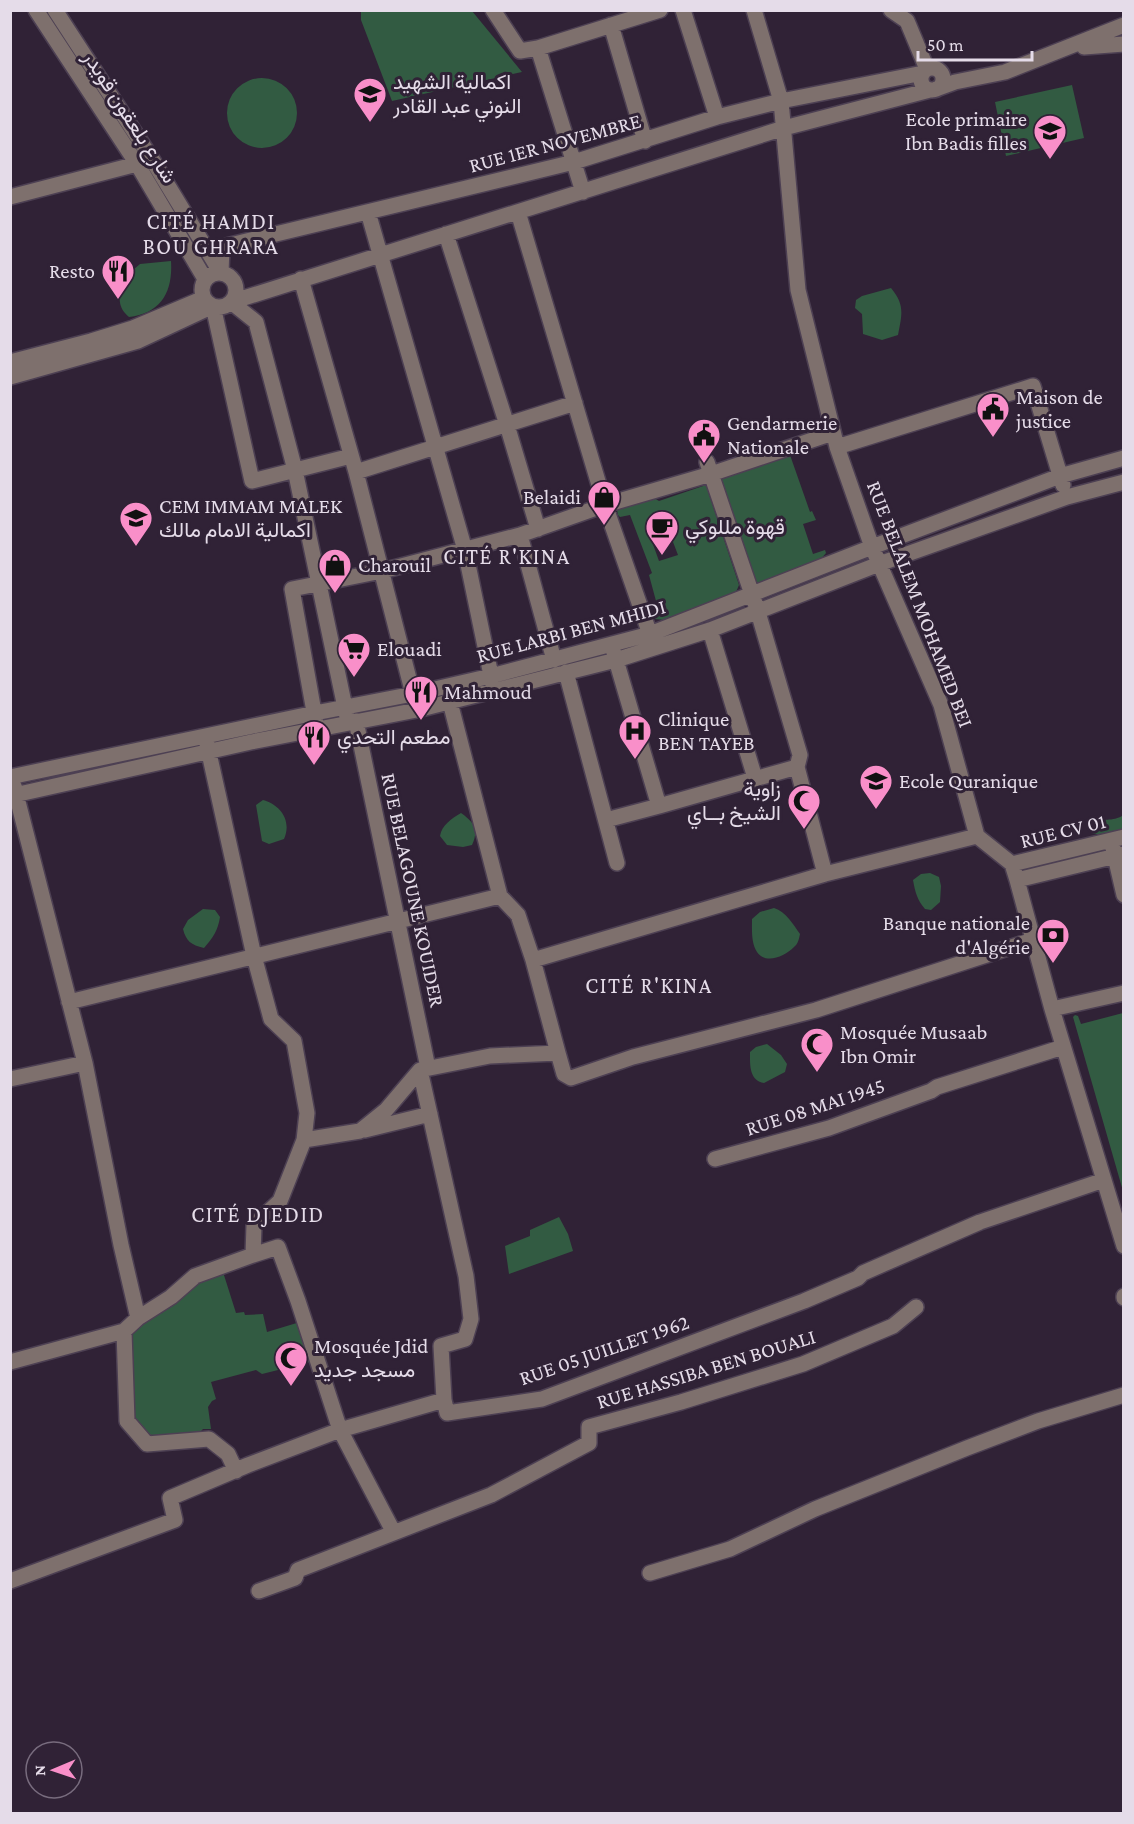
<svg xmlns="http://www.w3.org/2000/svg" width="1134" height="1824" viewBox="0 0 1134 1824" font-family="'Crimson Pro',Vazirmatn,serif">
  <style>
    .green { fill: #325b42; fill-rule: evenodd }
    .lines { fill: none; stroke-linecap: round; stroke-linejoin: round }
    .minor-casing { stroke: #4d4053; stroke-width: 18 }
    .minor { stroke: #7e706d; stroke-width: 15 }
    .labels { text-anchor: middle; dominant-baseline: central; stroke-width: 6; stroke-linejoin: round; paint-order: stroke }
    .poi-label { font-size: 21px; fill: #e5dce9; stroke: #302236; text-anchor: start }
    .street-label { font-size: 21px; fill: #e5dce9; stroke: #302236 }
    .neighbourhood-label { font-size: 22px; letter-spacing: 1.5px; fill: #e5dce9; stroke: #302236 }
  </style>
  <rect width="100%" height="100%" fill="#302236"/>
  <path class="green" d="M 361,11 L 472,11 L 522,72 L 392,101 L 361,20 Z
    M227 113a35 35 0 1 1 70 0a35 35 0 1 1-70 0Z
    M 1072,85 L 1084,138 L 1006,156 L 995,102 Z
    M 171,261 C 173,292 161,313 129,317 C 118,307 121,303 118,290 C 116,279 108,280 116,267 L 122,267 L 133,270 L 140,264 Z
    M 891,288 C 905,305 902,314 898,335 L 882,340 L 863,334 L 862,314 L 855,308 L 856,300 L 862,296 Z
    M 790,455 L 810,512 L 812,511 L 816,520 L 803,524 L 813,554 L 825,550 L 826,553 L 820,560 L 763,583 L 758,583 L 754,578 L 720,479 Z
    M 706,485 L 739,585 L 736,592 L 664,620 L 655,619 L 656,601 L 649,575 L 652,573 L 630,515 L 620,517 L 618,515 L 617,510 L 654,498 L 659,501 ZM 668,529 L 678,555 L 659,561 L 650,536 Z
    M 263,800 C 281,805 292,821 284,839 L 269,844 L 262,841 L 256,805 Z
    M 461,813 C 474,822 479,830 472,845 L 463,847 L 447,845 L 440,836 C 442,825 451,819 461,813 Z
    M 1122,816 L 1123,817 L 1123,831 L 1102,835 L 1091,833 L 1089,825 C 1102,816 1109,823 1122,816 Z
    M 930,873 L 939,877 L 941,886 L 940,902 L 931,910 L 925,909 C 917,900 915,891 913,880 L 921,874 Z
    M 774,908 C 786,912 793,924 800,934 C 799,939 798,944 794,947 C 785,956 766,965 757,952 C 751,943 752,930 752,919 L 760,912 Z
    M 203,909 L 215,910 L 220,917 C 218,930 213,938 204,948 C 191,945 186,941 183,929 L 188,920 Z
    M 1123,1013 L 1124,1013 L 1123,1191 L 1073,1017 L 1075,1015 L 1078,1016 L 1081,1024 Z
    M 767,1044 L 781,1055 L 787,1064 L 785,1072 L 764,1083 C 749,1080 750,1065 750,1052 L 756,1047 Z
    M 559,1217 L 568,1234 L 573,1251 L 509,1274 L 505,1246 L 530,1236 L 530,1230 Z
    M 223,1272 L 236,1313 L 244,1312 L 245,1315 L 263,1314 L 267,1332 L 300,1322 L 310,1362 L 262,1374 L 256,1370 L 211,1382 L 216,1399 L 212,1401 L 208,1407 L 211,1429 L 203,1429 L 198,1434 L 147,1439 L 134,1422 L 129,1343 L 134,1330 L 202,1277 Z"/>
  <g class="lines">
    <defs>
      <path id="minor" d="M 36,10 L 137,164 L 205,279
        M 55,10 L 150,156 L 221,273
        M 493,10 L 520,51 L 538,48
        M 683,10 L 717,117
        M 754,10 L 781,101 L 798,290 L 837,447 L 872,547 L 941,705 L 977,836 L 1012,864 L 1017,880 L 1052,1009 L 1124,1246
        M 891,10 L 907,21 L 927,69
        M 611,25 L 645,141
        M 1084,47 L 1124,44
        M921 79a11 11 0 1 1 22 0a11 11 0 1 1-22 0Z
        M 936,89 L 955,82 L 1005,72 L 1124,25
        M 583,192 L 538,48 L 660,10
        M 10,197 L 137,164 L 145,159
        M 368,212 L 465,550 L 493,685
        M 518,212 L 605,505 L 711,474 L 833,433
        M 446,234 L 507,425 L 538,529
        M 221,273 L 222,247 L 574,162 L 717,117 L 781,101 L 923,73
        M202 290a17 17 0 1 1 34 0a17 17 0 1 1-34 0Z
        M 301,279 L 356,472 L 415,702
        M 231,302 L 784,128 L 930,90
        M 231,302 L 256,322 L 295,470 L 347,717
        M 10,362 L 91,341 L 133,328 L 204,298
        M 10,377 L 138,341 L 213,306 L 252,481 L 351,456
        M 837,447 L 1033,386 L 1063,485
        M 707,462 L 758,612 L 800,755 L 797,767 L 825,874 L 977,836
        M 356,472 L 575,403
        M 520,535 L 554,660
        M 710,630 L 755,778
        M 614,653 L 659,806 L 797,767
        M 566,672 L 617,863
        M 450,702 L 500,896 L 518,915 L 533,960 L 558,1053
        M 356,721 L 428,1068
        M 316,723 L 292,589 L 382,571 L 520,535 L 605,505 L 653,643
        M 10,777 L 315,713 L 413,694 L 491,676 L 650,634 L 872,547 L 1060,476 L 1124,458
        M 14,786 L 85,1063 L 121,1245 L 138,1318
        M 10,796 L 251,742 L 417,710 L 616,660 L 710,630 L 879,564 L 1067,497 L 1124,482
        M 606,820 L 659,806
        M 1113,848 L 1124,895
        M 1012,864 L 1124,837
        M 1017,880 L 1124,854
        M 533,960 L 825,874
        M 69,1002 L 500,896
        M 1052,1009 L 1124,993
        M 420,1070 L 466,1276 L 471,1319 L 465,1339 L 441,1346 L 444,1400
        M 10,1079 L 85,1063
        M 365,1130 L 430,1114
        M 304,1140 L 360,1131 L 386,1110 L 420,1070 L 490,1056 L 558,1053 L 564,1074 L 571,1078 L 633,1057 L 816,1010 L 1033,940
        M 715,1159 L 829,1128 L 931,1091 L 937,1087 L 1063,1047
        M 253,1255 L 278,1247 L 298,1301 L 340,1430 L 393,1531
        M 1124,1296 L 1124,1298
        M 124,1331 L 127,1421 L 147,1444 L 209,1439 L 228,1454 L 236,1471
        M 10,1362 L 124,1331 L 138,1318 L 171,1297 L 195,1276 L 253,1255 L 254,1225 L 280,1201 L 304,1140 L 307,1113 L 294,1041 L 271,1019 L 254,956 L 207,744
        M 650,1573 L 730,1549 L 815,1509 L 967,1448 L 1038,1421 L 1124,1395
        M 10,1581 L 175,1520 L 170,1498 L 248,1465 L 340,1430 L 444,1400 L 447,1413 L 542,1399 L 804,1301 L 858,1278 L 863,1273 L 980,1222 L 1104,1180
        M 259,1591 L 295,1578 L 298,1570 L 491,1495 L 589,1443 L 589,1427 L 681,1402 L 803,1364 L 893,1326 L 916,1307"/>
    </defs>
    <use href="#minor" class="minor-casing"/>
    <use href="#minor" class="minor"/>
  </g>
  <defs>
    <symbol id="school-pin" viewBox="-11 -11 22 30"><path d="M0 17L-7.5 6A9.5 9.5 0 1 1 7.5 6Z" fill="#f98fc9" stroke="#302236"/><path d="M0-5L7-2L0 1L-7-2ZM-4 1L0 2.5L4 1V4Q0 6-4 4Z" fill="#111"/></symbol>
    <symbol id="restaurant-pin" viewBox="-11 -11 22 30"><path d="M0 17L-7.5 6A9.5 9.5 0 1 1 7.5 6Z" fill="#f98fc9" stroke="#302236"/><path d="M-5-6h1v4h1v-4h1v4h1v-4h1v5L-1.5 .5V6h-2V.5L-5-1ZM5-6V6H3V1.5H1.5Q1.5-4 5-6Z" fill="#111"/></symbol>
    <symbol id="civic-pin" viewBox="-11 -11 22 30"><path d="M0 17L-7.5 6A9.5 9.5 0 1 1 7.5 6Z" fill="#f98fc9" stroke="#302236"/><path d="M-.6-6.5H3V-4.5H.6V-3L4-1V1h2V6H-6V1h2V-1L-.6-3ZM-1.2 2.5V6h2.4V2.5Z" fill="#111"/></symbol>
    <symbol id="shop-pin" viewBox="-11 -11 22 30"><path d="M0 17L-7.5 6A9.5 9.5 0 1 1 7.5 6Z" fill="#f98fc9" stroke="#302236"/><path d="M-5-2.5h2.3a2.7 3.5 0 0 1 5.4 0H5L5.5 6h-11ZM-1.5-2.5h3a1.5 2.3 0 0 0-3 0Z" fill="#111"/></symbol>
    <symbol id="university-pin" viewBox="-11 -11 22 30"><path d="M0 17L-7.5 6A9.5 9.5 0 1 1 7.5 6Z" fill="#f98fc9" stroke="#302236"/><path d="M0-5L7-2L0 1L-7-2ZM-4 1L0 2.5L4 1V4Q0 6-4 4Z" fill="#111"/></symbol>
    <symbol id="cafe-pin" viewBox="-11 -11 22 30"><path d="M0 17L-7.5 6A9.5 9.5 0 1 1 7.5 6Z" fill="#f98fc9" stroke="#302236"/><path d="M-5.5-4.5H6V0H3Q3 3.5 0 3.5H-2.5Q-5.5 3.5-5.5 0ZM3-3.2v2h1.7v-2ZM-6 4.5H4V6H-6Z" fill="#111"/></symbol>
    <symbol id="supermarket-pin" viewBox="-11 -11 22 30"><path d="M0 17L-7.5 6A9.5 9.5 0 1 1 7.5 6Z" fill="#f98fc9" stroke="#302236"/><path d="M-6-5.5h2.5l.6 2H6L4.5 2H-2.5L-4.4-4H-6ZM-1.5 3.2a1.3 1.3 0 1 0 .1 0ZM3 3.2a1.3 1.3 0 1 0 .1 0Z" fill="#111"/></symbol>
    <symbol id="hospital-pin" viewBox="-11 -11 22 30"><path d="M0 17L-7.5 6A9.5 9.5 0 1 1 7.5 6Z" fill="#f98fc9" stroke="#302236"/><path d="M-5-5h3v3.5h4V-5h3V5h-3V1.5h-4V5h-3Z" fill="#111"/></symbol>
    <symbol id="mosque-pin" viewBox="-11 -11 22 30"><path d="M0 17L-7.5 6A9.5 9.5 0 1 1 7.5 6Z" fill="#f98fc9" stroke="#302236"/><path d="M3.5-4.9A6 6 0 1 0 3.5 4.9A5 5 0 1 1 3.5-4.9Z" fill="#111"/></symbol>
    <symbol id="bank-pin" viewBox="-11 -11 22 30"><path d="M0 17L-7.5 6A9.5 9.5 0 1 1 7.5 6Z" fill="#f98fc9" stroke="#302236"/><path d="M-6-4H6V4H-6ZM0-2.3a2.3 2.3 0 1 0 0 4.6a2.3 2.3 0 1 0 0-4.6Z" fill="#111"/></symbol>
  </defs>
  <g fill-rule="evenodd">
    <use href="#school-pin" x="351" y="75" width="38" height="52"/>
    <use href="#school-pin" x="1031" y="112" width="38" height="52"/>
    <use href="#restaurant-pin" x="99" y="252" width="38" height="52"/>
    <use href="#civic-pin" x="974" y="390" width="38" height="52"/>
    <use href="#civic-pin" x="685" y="416" width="38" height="52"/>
    <use href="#shop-pin" x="585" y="478" width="38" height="52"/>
    <use href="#university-pin" x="117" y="499" width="38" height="52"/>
    <use href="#cafe-pin" x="643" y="508" width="38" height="52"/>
    <use href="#shop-pin" x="316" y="546" width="38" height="52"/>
    <use href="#supermarket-pin" x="335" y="630" width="38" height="52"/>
    <use href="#restaurant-pin" x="402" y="673" width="38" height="52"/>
    <use href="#hospital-pin" x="616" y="712" width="38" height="52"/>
    <use href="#restaurant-pin" x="295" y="718" width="38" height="52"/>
    <use href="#university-pin" x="857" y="762" width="38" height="52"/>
    <use href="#mosque-pin" x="785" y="782" width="38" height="52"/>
    <use href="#bank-pin" x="1034" y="916" width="38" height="52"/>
    <use href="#mosque-pin" x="798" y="1025" width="38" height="52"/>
    <use href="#mosque-pin" x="272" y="1339" width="38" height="52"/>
  </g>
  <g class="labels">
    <g class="poi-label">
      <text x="393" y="82">اكمالية الشهيد<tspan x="393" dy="24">النوني عبد القادر</tspan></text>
      <text x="1027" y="119" text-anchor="end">Ecole primaire<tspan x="1027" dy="24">Ibn Badis filles</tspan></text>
      <text x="95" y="271" text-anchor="end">Resto</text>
      <text x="1016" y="397">Maison de<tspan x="1016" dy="24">justice</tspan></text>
      <text x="727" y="423">Gendarmerie<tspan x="727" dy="24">Nationale</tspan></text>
      <text x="581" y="497" text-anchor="end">Belaidi</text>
      <text x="159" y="506">CEM IMMAM MALEK<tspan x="159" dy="24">اكمالية الامام مالك</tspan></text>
      <text x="685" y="527">قهوة مللوكي</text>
      <text x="358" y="565">Charouil</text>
      <text x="377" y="649">Elouadi</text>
      <text x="444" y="692">Mahmoud</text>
      <text x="658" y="719">Clinique<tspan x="658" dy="24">BEN TAYEB</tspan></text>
      <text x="337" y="737">مطعم التحدي</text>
      <text x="899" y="781">Ecole Quranique</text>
      <text x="781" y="789" text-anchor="end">زاوية<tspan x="781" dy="24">الشيخ بــاي</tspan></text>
      <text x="1030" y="923" text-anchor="end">Banque nationale<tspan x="1030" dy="24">d'Algérie</tspan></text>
      <text x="840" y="1032">Mosquée Musaab<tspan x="840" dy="24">Ibn Omir</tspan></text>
      <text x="314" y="1346">Mosquée Jdid<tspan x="314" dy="24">مسجد جديد</tspan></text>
    </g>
    <g class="street-label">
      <text transform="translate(130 117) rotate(57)">شارع بلعقون قويدر</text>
      <text transform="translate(555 143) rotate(-15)">RUE 1ER NOVEMBRE</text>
      <text transform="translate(920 604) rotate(69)">RUE BELALEM MOHAMED BEI</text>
      <text transform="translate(571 631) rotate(-15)">RUE LARBI BEN MHIDI</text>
      <text transform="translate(1063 831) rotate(-14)">RUE CV 01</text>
      <text transform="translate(413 890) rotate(78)">RUE BELAGOUNE KOUIDER</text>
      <text transform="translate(815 1107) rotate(-18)">RUE 08 MAI 1945</text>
      <text transform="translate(604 1350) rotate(-19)">RUE 05 JUILLET 1962</text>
      <text transform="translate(706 1369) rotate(-17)">RUE HASSIBA BEN BOUALI</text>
    </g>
    <g class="neighbourhood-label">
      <text x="211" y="221">CITÉ HAMDI<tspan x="211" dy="25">BOU GHRARA</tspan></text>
      <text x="507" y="556">CITÉ R'KINA</text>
      <text x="649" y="985">CITÉ R'KINA</text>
      <text x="258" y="1214">CITÉ DJEDID</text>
    </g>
  </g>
  <rect width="1134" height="1824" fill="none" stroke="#e5dce9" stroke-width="24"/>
  <g transform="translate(54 1770) rotate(268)"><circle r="28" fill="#302236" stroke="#786c7e" stroke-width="1.5"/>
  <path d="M0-4.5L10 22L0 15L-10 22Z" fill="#f98fc9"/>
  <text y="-9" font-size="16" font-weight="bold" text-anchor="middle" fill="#e5dce9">N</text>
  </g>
  <path d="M918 51v9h114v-9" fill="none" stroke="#e5dce9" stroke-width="3"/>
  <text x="927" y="51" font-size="18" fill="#e5dce9" stroke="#302236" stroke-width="4.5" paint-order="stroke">50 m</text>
</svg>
